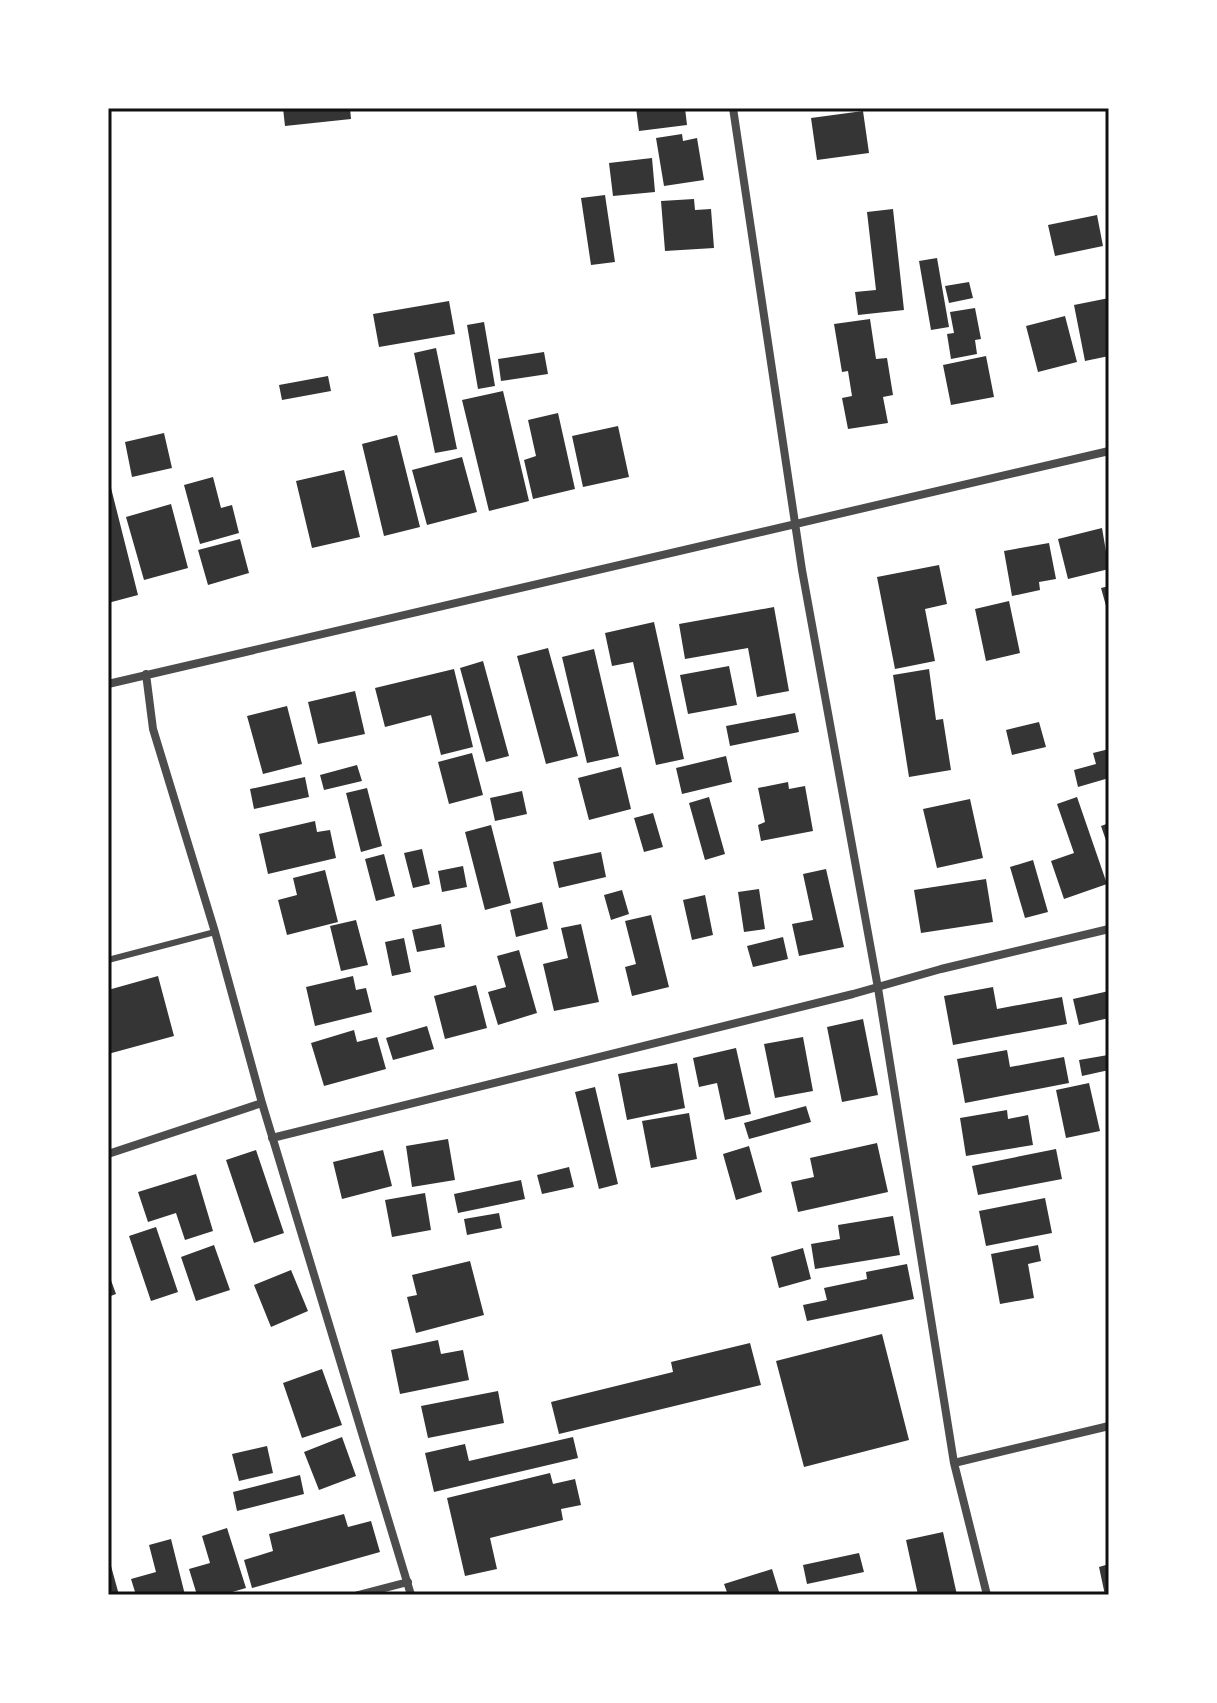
<svg xmlns="http://www.w3.org/2000/svg" width="1217" height="1703" viewBox="0 0 1217 1703" font-family="'PT Sans Narrow',sans-serif">
  <style>
    .building { fill: #353535 }
    .lines { fill: none; stroke-linecap: round; stroke-linejoin: round }
    .service { stroke: #4c4c4c; stroke-width: 6 }
    .minor { stroke: #4c4c4c; stroke-width: 8 }
    .neatline { fill: none; stroke: #111; stroke-width: 3 }
  </style>
  <rect width="100%" height="100%" fill="#fff"/>
  <path class="building" d="M 283,108 L 350,108 L 351,119 L 285,126 Z
    M 636,108 L 685,108 L 687,125 L 639,131 Z
    M 863,111 L 869,153 L 817,160 L 811,118 Z
    M 682,134 L 683,141 L 697,138 L 704,180 L 664,186 L 656,138 Z
    M 652,158 L 655,192 L 613,196 L 609,163 Z
    M 605,195 L 615,262 L 591,265 L 581,198 Z
    M 694,199 L 695,210 L 711,209 L 714,248 L 665,251 L 661,201 Z
    M 893,209 L 904,310 L 858,315 L 855,292 L 876,290 L 867,212 Z
    M 1097,215 L 1103,246 L 1055,256 L 1048,225 Z
    M 937,258 L 949,327 L 931,330 L 919,261 Z
    M 969,282 L 973,298 L 949,303 L 945,286 Z
    M 1109,298 L 1109,356 L 1085,361 L 1074,305 Z
    M 449,301 L 455,334 L 379,347 L 373,314 Z
    M 975,308 L 981,339 L 975,340 L 977,354 L 951,359 L 947,334 L 954,333 L 950,312 Z
    M 1065,316 L 1077,362 L 1038,372 L 1026,326 Z
    M 870,319 L 876,359 L 887,358 L 893,395 L 883,397 L 888,423 L 848,429 L 842,398 L 852,396 L 848,371 L 842,372 L 834,324 Z
    M 484,322 L 495,386 L 478,389 L 467,325 Z
    M 436,348 L 457,449 L 435,453 L 414,353 Z
    M 544,352 L 548,374 L 501,381 L 498,359 Z
    M 986,356 L 994,397 L 951,405 L 943,365 Z
    M 328,376 L 331,391 L 282,400 L 279,385 Z
    M 503,391 L 529,501 L 489,511 L 462,400 Z
    M 558,413 L 575,489 L 533,499 L 524,460 L 536,456 L 528,420 Z
    M 618,426 L 629,477 L 583,487 L 572,436 Z
    M 164,433 L 172,468 L 132,477 L 125,442 Z
    M 397,435 L 420,527 L 384,536 L 362,444 Z
    M 462,457 L 477,512 L 427,525 L 412,470 Z
    M 344,470 L 360,537 L 312,548 L 296,481 Z
    M 108,476 L 138,595 L 108,603 Z
    M 213,477 L 221,508 L 232,505 L 239,533 L 200,544 L 184,485 Z
    M 171,504 L 188,568 L 144,580 L 126,517 Z
    M 1102,528 L 1109,569 L 1068,579 L 1058,539 Z
    M 240,539 L 249,573 L 208,585 L 198,550 Z
    M 1049,543 L 1056,579 L 1039,582 L 1040,590 L 1012,596 L 1004,551 Z
    M 939,565 L 947,604 L 925,609 L 935,661 L 895,669 L 877,577 Z
    M 1109,586 L 1109,613 L 1108,613 L 1101,588 Z
    M 1009,601 L 1020,653 L 986,661 L 975,609 Z
    M 774,607 L 789,691 L 757,697 L 748,648 L 685,659 L 679,624 Z
    M 654,622 L 684,759 L 656,765 L 633,662 L 612,666 L 605,633 Z
    M 548,648 L 578,756 L 546,764 L 517,656 Z
    M 594,649 L 619,756 L 587,763 L 562,657 Z
    M 483,661 L 509,756 L 486,762 L 460,668 Z
    M 729,666 L 737,705 L 688,714 L 680,675 Z
    M 454,669 L 473,747 L 441,755 L 431,715 L 385,727 L 375,688 Z
    M 929,669 L 936,720 L 943,719 L 951,770 L 909,777 L 893,675 Z
    M 355,691 L 365,734 L 318,744 L 308,702 Z
    M 287,706 L 302,764 L 263,774 L 247,716 Z
    M 795,713 L 799,732 L 730,746 L 726,726 Z
    M 1039,722 L 1046,747 L 1012,755 L 1006,730 Z
    M 1109,749 L 1109,778 L 1078,787 L 1074,770 L 1096,764 L 1093,753 Z
    M 472,753 L 483,795 L 449,804 L 438,762 Z
    M 726,756 L 732,782 L 682,794 L 676,768 Z
    M 357,765 L 362,781 L 324,790 L 320,775 Z
    M 621,767 L 631,809 L 589,820 L 578,778 Z
    M 305,777 L 309,797 L 254,809 L 250,789 Z
    M 788,782 L 789,789 L 805,786 L 813,831 L 761,841 L 758,825 L 765,822 L 758,788 Z
    M 367,788 L 382,846 L 361,852 L 346,793 Z
    M 522,791 L 527,814 L 495,821 L 490,798 Z
    M 709,797 L 725,854 L 705,860 L 689,803 Z
    M 1077,797 L 1107,884 L 1064,899 L 1051,861 L 1074,853 L 1057,804 Z
    M 970,799 L 983,858 L 937,868 L 923,809 Z
    M 653,813 L 663,847 L 644,852 L 634,818 Z
    M 315,821 L 317,832 L 330,830 L 336,858 L 268,874 L 259,834 Z
    M 1109,823 L 1109,849 L 1101,826 Z
    M 491,825 L 511,903 L 485,910 L 465,832 Z
    M 422,849 L 430,884 L 413,888 L 404,853 Z
    M 601,852 L 606,877 L 559,888 L 553,862 Z
    M 384,854 L 395,896 L 376,901 L 365,859 Z
    M 1033,860 L 1048,912 L 1025,918 L 1010,867 Z
    M 463,866 L 467,887 L 442,892 L 438,871 Z
    M 826,869 L 844,947 L 799,956 L 792,924 L 813,920 L 803,874 Z
    M 325,870 L 338,922 L 287,935 L 278,900 L 297,895 L 293,878 Z
    M 986,879 L 993,922 L 921,933 L 914,890 Z
    M 759,889 L 765,929 L 744,932 L 738,892 Z
    M 622,890 L 629,914 L 611,920 L 604,895 Z
    M 705,895 L 713,935 L 692,940 L 683,900 Z
    M 542,902 L 548,929 L 516,937 L 510,910 Z
    M 651,915 L 669,987 L 632,996 L 625,967 L 636,964 L 625,921 Z
    M 356,920 L 368,965 L 341,971 L 330,926 Z
    M 441,924 L 445,947 L 417,952 L 412,930 Z
    M 581,924 L 599,1002 L 554,1011 L 543,964 L 568,958 L 561,928 Z
    M 783,937 L 788,959 L 753,967 L 747,946 Z
    M 404,938 L 411,972 L 392,976 L 385,942 Z
    M 519,950 L 537,1013 L 498,1025 L 488,992 L 506,987 L 497,956 Z
    M 158,976 L 174,1036 L 108,1054 L 108,990 Z
    M 353,976 L 356,990 L 366,988 L 372,1012 L 315,1026 L 306,987 Z
    M 476,985 L 487,1028 L 445,1039 L 434,996 Z
    M 993,987 L 997,1009 L 1062,997 L 1067,1024 L 953,1045 L 944,996 Z
    M 1109,991 L 1109,1018 L 1079,1025 L 1073,999 Z
    M 863,1019 L 878,1095 L 842,1102 L 827,1027 Z
    M 427,1026 L 434,1049 L 393,1060 L 386,1038 Z
    M 354,1030 L 357,1042 L 377,1037 L 386,1069 L 324,1086 L 311,1043 Z
    M 803,1037 L 813,1091 L 775,1098 L 764,1044 Z
    M 736,1048 L 751,1114 L 725,1120 L 717,1083 L 699,1087 L 693,1058 Z
    M 1007,1050 L 1010,1067 L 1064,1057 L 1069,1083 L 965,1103 L 957,1059 Z
    M 1108,1055 L 1109,1070 L 1082,1076 L 1079,1060 Z
    M 677,1063 L 685,1108 L 627,1120 L 618,1074 Z
    M 1089,1083 L 1100,1131 L 1066,1138 L 1056,1090 Z
    M 595,1087 L 618,1184 L 599,1189 L 575,1092 Z
    M 806,1106 L 811,1122 L 749,1139 L 744,1123 Z
    M 1007,1110 L 1008,1119 L 1028,1115 L 1033,1145 L 966,1156 L 960,1118 Z
    M 689,1113 L 697,1159 L 651,1168 L 642,1121 Z
    M 448,1139 L 455,1180 L 412,1187 L 406,1146 Z
    M 877,1143 L 888,1192 L 798,1212 L 791,1182 L 814,1177 L 810,1158 Z
    M 749,1146 L 762,1192 L 736,1200 L 723,1154 Z
    M 1056,1149 L 1062,1179 L 978,1195 L 972,1166 Z
    M 256,1150 L 284,1233 L 254,1243 L 226,1160 Z
    M 383,1150 L 392,1186 L 342,1199 L 333,1162 Z
    M 569,1167 L 574,1187 L 542,1194 L 537,1175 Z
    M 196,1174 L 213,1231 L 185,1240 L 176,1213 L 148,1222 L 138,1192 Z
    M 521,1180 L 525,1199 L 458,1213 L 454,1194 Z
    M 425,1193 L 431,1230 L 392,1237 L 385,1200 Z
    M 1045,1198 L 1052,1233 L 986,1246 L 979,1211 Z
    M 499,1213 L 502,1228 L 467,1235 L 464,1219 Z
    M 893,1216 L 900,1255 L 815,1269 L 811,1244 L 840,1239 L 838,1225 Z
    M 156,1227 L 178,1292 L 151,1301 L 129,1236 Z
    M 214,1245 L 230,1290 L 196,1301 L 181,1257 Z
    M 1038,1245 L 1041,1261 L 1028,1264 L 1034,1298 L 1000,1304 L 991,1254 Z
    M 803,1248 L 811,1279 L 779,1288 L 771,1257 Z
    M 470,1261 L 484,1315 L 416,1333 L 407,1297 L 417,1295 L 412,1275 Z
    M 907,1264 L 914,1299 L 807,1321 L 803,1305 L 827,1300 L 824,1288 L 867,1279 L 866,1272 Z
    M 291,1270 L 308,1311 L 271,1327 L 254,1285 Z
    M 108,1272 L 116,1294 L 108,1297 Z
    M 882,1334 L 909,1440 L 804,1467 L 776,1361 Z
    M 438,1340 L 441,1354 L 463,1350 L 469,1380 L 400,1394 L 391,1350 Z
    M 750,1343 L 761,1385 L 559,1434 L 551,1402 L 673,1372 L 671,1362 Z
    M 322,1369 L 342,1425 L 302,1438 L 283,1383 Z
    M 498,1391 L 504,1423 L 428,1438 L 421,1406 Z
    M 342,1437 L 356,1476 L 319,1490 L 304,1452 Z
    M 573,1437 L 578,1458 L 434,1492 L 425,1453 L 465,1444 L 469,1461 Z
    M 267,1446 L 273,1473 L 239,1481 L 232,1454 Z
    M 550,1473 L 553,1484 L 575,1479 L 581,1505 L 561,1509 L 563,1520 L 490,1538 L 497,1569 L 465,1576 L 447,1498 Z
    M 300,1475 L 304,1494 L 237,1511 L 233,1492 Z
    M 344,1514 L 348,1527 L 371,1521 L 380,1552 L 252,1588 L 244,1560 L 273,1551 L 269,1534 Z
    M 227,1528 L 246,1588 L 222,1595 L 197,1595 L 189,1569 L 210,1563 L 202,1536 Z
    M 943,1532 L 957,1595 L 918,1595 L 906,1540 Z
    M 171,1539 L 185,1595 L 136,1595 L 131,1579 L 156,1572 L 149,1545 Z
    M 859,1553 L 864,1572 L 807,1584 L 803,1565 Z
    M 1109,1564 L 1109,1595 L 1105,1595 L 1099,1567 Z
    M 111,1566 L 119,1595 L 108,1595 L 108,1567 Z
    M 772,1569 L 780,1595 L 728,1595 L 724,1584 Z"/>
  <g class="lines">
    <path class="service" d="M 108,960 L 215,932"/>
    <path class="minor" d="M 733,108 L 802,570 L 878,988 L 954,1463 L 987,1595
      M 146,674 L 153,729 L 215,932 L 262,1103 L 411,1595
      M 108,684 L 1109,451
      M 272,1138 L 853,994 L 941,969 L 1109,929
      M 108,1154 L 262,1103
      M 954,1463 L 1109,1426
      M 358,1595 L 408,1582"/>
  </g>
  <rect width="1217" height="1703" fill="none" stroke="#ffffff" stroke-width="220"/>
  <rect x="110" y="110" width="997" height="1483" class="neatline"/>
</svg>
